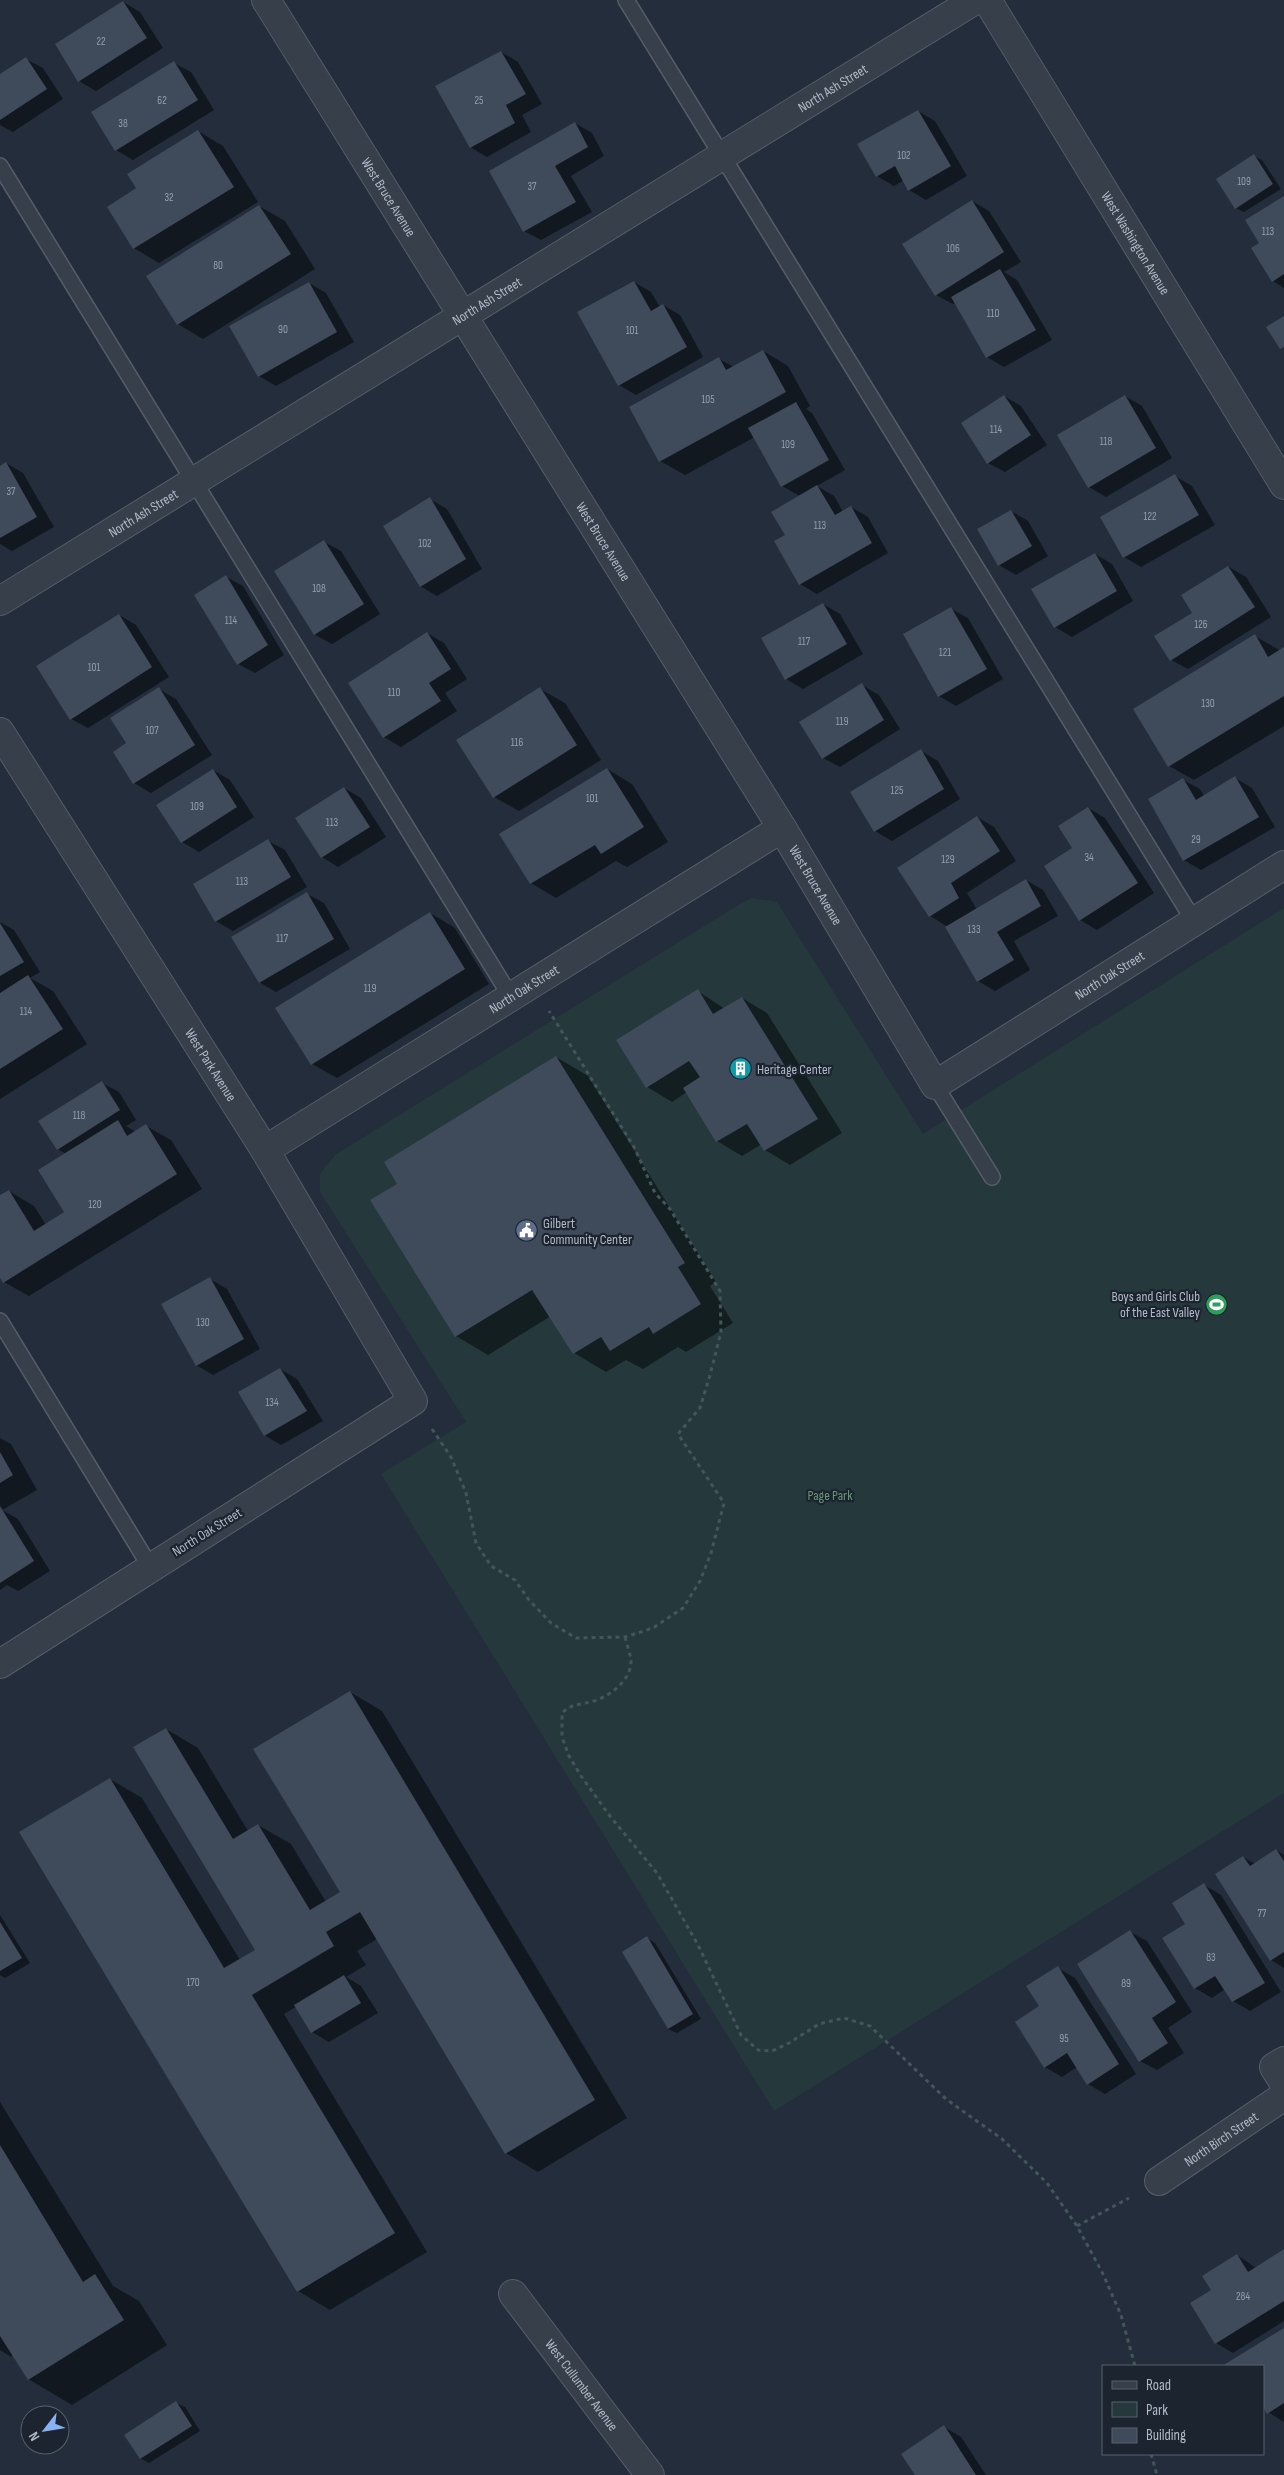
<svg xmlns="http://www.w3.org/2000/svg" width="1284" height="2475" viewBox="0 0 1284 2475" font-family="'Sofia Sans Condensed',sans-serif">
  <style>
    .green { fill: #25393c }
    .shadow { fill: #0007 }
    .building { fill: #3f4b5a }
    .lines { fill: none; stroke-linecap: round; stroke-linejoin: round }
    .service-casing { stroke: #555d69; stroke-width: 18 }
    .minor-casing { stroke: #555d69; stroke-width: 30 }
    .path { stroke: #435659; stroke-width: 3; stroke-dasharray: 4 4; stroke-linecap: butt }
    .service { stroke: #373f4b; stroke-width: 15 }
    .minor { stroke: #373f4b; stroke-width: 28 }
    .labels { text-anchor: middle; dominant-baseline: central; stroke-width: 4.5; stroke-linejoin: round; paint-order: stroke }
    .number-label { font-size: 11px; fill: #959eac }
    .street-label { font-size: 14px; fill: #b2bac7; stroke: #1c2430 }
    .poi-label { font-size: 14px; fill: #b2bac7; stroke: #1c2430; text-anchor: start }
    .park-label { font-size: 14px; fill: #6a9774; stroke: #1c2430 }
  </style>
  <rect width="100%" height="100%" fill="#232d3b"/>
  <path class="green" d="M 752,898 L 777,902 L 923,1134 L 1284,908 L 1284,1793 L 774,2111 L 381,1474 L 466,1422 L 320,1192 L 320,1174 L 335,1155 L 740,904 Z"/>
  <path class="shadow" d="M 123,2 L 140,12 L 163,48 L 96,91 L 79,81 Z
    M 501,52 L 518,62 L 542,104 L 522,115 L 531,132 L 487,157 L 470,147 Z
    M 26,59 L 43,68 L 63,99 L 13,132 L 0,125 L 0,76 Z
    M 174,63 L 191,72 L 214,110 L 133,160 L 116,150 Z
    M 918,111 L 935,121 L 967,176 L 926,200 L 909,190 L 904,180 L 894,186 L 877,176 Z
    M 575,123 L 592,133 L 604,156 L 571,176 L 592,212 L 541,240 L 524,231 Z
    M 198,131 L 223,146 L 258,202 L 159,263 L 134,248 L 109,207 L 138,189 Z
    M 1254,156 L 1262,160 L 1281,189 L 1244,212 L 1236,208 Z
    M 1284,198 L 1284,288 L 1273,281 L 1260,243 Z
    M 972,201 L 989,211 L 1021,262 L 1004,272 L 1017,280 L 1052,340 L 1004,367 L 987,357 L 955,303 L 953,304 L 936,295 Z
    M 259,206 L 285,221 L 315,269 L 203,339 L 178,324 Z
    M 634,282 L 651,292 L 660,307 L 663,305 L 680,315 L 703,357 L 636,395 L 619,385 Z
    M 309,283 L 326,293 L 354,342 L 276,386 L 259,376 Z
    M 763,351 L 788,366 L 810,406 L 806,409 L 812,413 L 845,470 L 817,486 L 834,496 L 843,512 L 851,507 L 868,517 L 888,553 L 817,594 L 800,584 L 786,536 L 800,496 L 782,486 L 755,437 L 685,475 L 660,461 L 719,359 L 734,367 Z
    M 1004,396 L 1021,406 L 1047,445 L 1005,472 L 988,463 Z
    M 1125,396 L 1142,406 L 1172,458 L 1106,497 L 1089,487 Z
    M 6,463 L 23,473 L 54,527 L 12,551 L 0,544 L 0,467 Z
    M 1175,476 L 1192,486 L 1215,525 L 1141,567 L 1124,557 L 1102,518 Z
    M 430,499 L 447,509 L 482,569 L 437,596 L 420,586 Z
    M 1011,511 L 1028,521 L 1048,556 L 1016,575 L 999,565 Z
    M 324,542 L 341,551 L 380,614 L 332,644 L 315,635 L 276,572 Z
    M 1095,554 L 1112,564 L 1133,601 L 1072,637 L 1055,627 Z
    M 1229,567 L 1246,577 L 1271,617 L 1188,669 L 1171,660 L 1194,613 Z
    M 226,577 L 243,586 L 284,655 L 255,673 L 238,664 Z
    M 823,604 L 840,614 L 863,654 L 803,689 L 786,679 Z
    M 951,609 L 968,618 L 1003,679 L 956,706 L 939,696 Z
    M 119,615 L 136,625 L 169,677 L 88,728 L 71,719 Z
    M 427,633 L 444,643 L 467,679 L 445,693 L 457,711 L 401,747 L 384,737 Z
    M 1255,636 L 1281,651 L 1284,649 L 1284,726 L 1194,780 L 1169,766 Z
    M 862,685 L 879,695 L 900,729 L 840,767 L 823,758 Z
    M 159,689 L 176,699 L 212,755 L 151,793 L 134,783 L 128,743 Z
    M 540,689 L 565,703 L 601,760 L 519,811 L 494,797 Z
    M 921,751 L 938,761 L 960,799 L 892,841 L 875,831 Z
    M 607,769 L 632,784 L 668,842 L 627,867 L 616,861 L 556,898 L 531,883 Z
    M 213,770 L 230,780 L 254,817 L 199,852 L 182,842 Z
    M 1235,778 L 1252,788 L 1275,827 L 1201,870 L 1184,860 L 1183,780 L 1200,789 L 1204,796 Z
    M 344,788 L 361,798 L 386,837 L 338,867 L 322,857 Z
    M 1088,808 L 1105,818 L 1154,893 L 1097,930 L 1080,920 Z
    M 977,817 L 994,827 L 1016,861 L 967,893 L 977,910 L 1026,880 L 1043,890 L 1058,916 L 1014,941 L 1030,970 L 995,991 L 978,981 L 948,927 L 930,916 Z
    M 268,841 L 285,850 L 307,887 L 233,931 L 216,921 Z
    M 307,894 L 324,903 L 350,949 L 276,992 L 259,982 Z
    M 430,913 L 455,928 L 489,984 L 337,1078 L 312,1064 Z
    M 0,922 L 14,930 L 40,972 L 30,978 L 53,991 L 87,1044 L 0,1099 Z
    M 698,991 L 725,1009 L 742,998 L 767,1013 L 842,1133 L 790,1165 L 765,1150 L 762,1144 L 742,1156 L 717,1141 L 687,1092 L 672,1102 L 647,1087 Z
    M 556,1057 L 588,1076 L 716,1282 L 710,1286 L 733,1323 L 686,1352 L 678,1347 L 643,1369 L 626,1360 L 606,1372 L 574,1353 L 551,1316 L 488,1355 L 456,1336 L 398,1184 Z
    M 102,1083 L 119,1092 L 136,1120 L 126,1126 L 136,1132 L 146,1126 L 171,1140 L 202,1189 L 29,1296 L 4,1282 L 0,1276 L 0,1196 L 9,1191 L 34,1206 L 46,1225 L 66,1212 L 66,1154 L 58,1149 Z
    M 210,1279 L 227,1289 L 260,1349 L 213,1375 L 196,1365 Z
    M 280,1369 L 297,1379 L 323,1421 L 281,1445 L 264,1435 Z
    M 0,1438 L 11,1444 L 37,1490 L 2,1510 L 18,1519 L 50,1571 L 18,1591 L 7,1585 L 0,1590 Z
    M 350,1692 L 382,1711 L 627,2118 L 538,2172 L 506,2153 L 377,1939 L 357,1951 L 366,1965 L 346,1977 L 361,1986 L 378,2013 L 329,2042 L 312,2032 L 297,2006 L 284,2014 L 427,2252 L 330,2310 L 298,2291 L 110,1779 L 142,1798 L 240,1960 L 256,1950 L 166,1729 L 198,1748 L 248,1831 L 258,1825 L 291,1844 L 326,1902 L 341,1893 Z
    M 1276,1850 L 1284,1855 L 1284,1968 L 1271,1960 L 1243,1857 L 1255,1864 Z
    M 1204,1885 L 1221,1895 L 1281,1992 L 1250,2011 L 1233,2001 L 1225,1989 L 1212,1998 L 1195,1988 L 1187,1924 Z
    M 0,1915 L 30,1963 L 5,1978 L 0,1975 Z
    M 1130,1932 L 1147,1941 L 1192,2012 L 1168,2028 L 1184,2053 L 1157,2070 L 1140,2061 Z
    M 647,1938 L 655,1943 L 701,2019 L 677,2033 L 668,2029 Z
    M 1058,1968 L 1075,1978 L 1136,2074 L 1105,2094 L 1088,2084 L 1077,2067 L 1062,2077 L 1045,2067 L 1041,2007 Z
    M 0,2102 L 113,2286 L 139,2301 L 167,2345 L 72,2405 L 28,2379 L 13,2355 L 11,2357 L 0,2350 Z
    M 1284,2251 L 1284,2321 L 1233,2353 L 1216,2343 L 1237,2255 L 1256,2268 Z
    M 1284,2329 L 1284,2422 L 1263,2409 L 1263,2366 L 1224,2366 Z
    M 176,2403 L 185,2407 L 200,2431 L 149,2463 L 140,2458 Z
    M 944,2427 L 961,2437 L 986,2475 L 917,2475 Z"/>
  <path class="building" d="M 123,1 L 147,38 L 78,82 L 55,44 Z
    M 501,51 L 526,94 L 506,105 L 515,123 L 470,148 L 435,86 Z
    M 26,57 L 47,89 L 0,120 L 0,74 Z
    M 174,61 L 198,100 L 115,151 L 91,112 Z
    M 918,110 L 951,166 L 908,191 L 895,166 L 876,177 L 857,144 Z
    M 575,122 L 588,147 L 555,166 L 576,202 L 523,232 L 489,171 Z
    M 198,130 L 234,187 L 133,249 L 107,207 L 136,188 L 127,174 Z
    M 1254,154 L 1273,184 L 1235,209 L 1216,179 Z
    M 1284,196 L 1284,274 L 1272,282 L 1251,248 L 1259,243 L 1245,220 Z
    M 972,200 L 1004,252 L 935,296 L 902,244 Z
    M 259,205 L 291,254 L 177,325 L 146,276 Z
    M 1000,269 L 1036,330 L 986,358 L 951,297 Z
    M 634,281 L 651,311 L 663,304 L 687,347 L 618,386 L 577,312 Z
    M 309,282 L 337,332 L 258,377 L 229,326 Z
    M 1284,316 L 1284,347 L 1280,349 L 1266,327 Z
    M 763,350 L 786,392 L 659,462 L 629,407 L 719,357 L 726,370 Z
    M 1004,395 L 1031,435 L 987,464 L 961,423 Z
    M 1125,395 L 1156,448 L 1088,488 L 1057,435 Z
    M 796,402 L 829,460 L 781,487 L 748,428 Z
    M 6,462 L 37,517 L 0,538 L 0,466 Z
    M 1175,474 L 1199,515 L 1123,558 L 1100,517 Z
    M 817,485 L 835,515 L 851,506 L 872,543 L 799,585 L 774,541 L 785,535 L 771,512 Z
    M 430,497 L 466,559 L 420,587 L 383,526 Z
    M 1011,510 L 1032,546 L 998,566 L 977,529 Z
    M 324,540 L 364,604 L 314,635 L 274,571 Z
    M 1095,553 L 1117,591 L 1054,628 L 1031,589 Z
    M 1228,566 L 1255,607 L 1170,661 L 1154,636 L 1192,613 L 1181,595 Z
    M 226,575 L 268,645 L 237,665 L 194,595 Z
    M 823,603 L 847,644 L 785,680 L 761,638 Z
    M 951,607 L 987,669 L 938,697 L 903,634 Z
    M 119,614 L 152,667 L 70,720 L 36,666 Z
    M 427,632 L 451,669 L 429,683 L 441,701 L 383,738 L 348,683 Z
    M 1255,634 L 1268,657 L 1284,647 L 1284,696 L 1168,767 L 1133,709 Z
    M 862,683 L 884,720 L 822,759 L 799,722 Z
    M 159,687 L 195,745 L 133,784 L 113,752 L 126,743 L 110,718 Z
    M 540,687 L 577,745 L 493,798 L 456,740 Z
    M 921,749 L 944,789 L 874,832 L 850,792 Z
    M 607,768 L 644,827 L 601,854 L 595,845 L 530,884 L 499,834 Z
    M 213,769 L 237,807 L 181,843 L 156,805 Z
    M 1235,776 L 1259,817 L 1183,861 L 1148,799 L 1183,778 L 1196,800 Z
    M 344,787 L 370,827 L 321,858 L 295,818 Z
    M 1088,807 L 1138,883 L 1079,921 L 1044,866 L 1072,848 L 1058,826 Z
    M 977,816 L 1000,851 L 951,883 L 959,898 L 929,917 L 897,868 Z
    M 268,839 L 291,877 L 215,922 L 193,884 Z
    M 1026,879 L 1041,906 L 997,932 L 1014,960 L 977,982 L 945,927 Z
    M 307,892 L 334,939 L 259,983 L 231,937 Z
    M 430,912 L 465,969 L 311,1065 L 275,1008 Z
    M 0,923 L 24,962 L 0,976 Z
    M 28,975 L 63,1029 L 0,1069 L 0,993 Z
    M 698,989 L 713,1014 L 742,997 L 818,1119 L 764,1151 L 747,1124 L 716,1142 L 683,1088 L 700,1077 L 689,1061 L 646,1088 L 616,1040 Z
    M 556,1056 L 685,1263 L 678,1267 L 701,1304 L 653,1334 L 649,1327 L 610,1351 L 601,1337 L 573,1354 L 532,1290 L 455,1337 L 370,1200 L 397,1184 L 384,1162 Z
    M 102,1081 L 120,1110 L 57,1150 L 38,1121 Z
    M 118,1120 L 127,1136 L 146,1124 L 177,1174 L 3,1283 L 0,1278 L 0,1195 L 9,1190 L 34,1231 L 64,1212 L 38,1170 Z
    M 210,1277 L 244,1339 L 196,1366 L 161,1304 Z
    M 280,1368 L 307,1411 L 264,1436 L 238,1392 Z
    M 0,1452 L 13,1475 L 0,1483 Z
    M 0,1506 L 34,1561 L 0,1583 Z
    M 350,1691 L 595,2100 L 505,2154 L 360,1912 L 326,1932 L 334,1946 L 252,1995 L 395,2233 L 297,2292 L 19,1832 L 110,1778 L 224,1968 L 255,1950 L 133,1747 L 166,1728 L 233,1839 L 258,1824 L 310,1910 L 340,1892 L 253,1749 Z
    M 1276,1849 L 1284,1861 L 1284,1952 L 1270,1961 L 1215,1874 L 1243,1856 L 1250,1866 Z
    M 1204,1883 L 1265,1983 L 1232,2002 L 1215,1976 L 1194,1989 L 1162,1938 L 1185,1924 L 1172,1903 Z
    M 0,1922 L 22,1958 L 0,1971 Z
    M 1130,1930 L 1176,2002 L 1152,2018 L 1168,2043 L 1139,2062 L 1077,1964 Z
    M 647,1936 L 693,2014 L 668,2029 L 622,1952 Z
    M 1058,1966 L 1119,2064 L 1087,2085 L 1067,2053 L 1044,2068 L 1015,2022 L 1039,2006 L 1026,1986 Z
    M 344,1975 L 361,2003 L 311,2033 L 294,2005 Z
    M 0,2145 L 83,2282 L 95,2274 L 124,2320 L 28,2380 L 0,2336 Z
    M 1284,2249 L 1284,2301 L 1215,2344 L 1190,2303 L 1211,2290 L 1202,2276 L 1237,2254 L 1248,2272 Z
    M 1284,2328 L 1284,2403 L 1267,2414 L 1263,2407 L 1263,2366 L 1222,2366 Z
    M 176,2401 L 192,2426 L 140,2459 L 124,2435 Z
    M 944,2425 L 976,2475 L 915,2475 L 901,2454 Z"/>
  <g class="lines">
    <defs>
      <path id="service" d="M 626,0 L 1194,921
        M 0,166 L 511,997
        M 935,1085 L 992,1177
        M 0,1321 L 151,1568"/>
      <g id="minor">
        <path id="s1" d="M 266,0 L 782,828 L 935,1085 L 1284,865"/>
        <path id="s2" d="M 987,0 L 1284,485"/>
        <path id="s3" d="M 0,601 L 975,0"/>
        <path id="s4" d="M 0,732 L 265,1150 L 413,1401 L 0,1664"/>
        <path id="s5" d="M 265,1150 L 782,828"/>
        <path d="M 1284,2061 L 1274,2067 L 1284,2083"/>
        <path id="s6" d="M 1159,2181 L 1284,2096"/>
        <path id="s7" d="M 513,2294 L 650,2475"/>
      </g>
    </defs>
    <use href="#service" class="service-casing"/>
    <use href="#minor" class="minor-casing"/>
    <path class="path" d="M 432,1429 L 451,1457 L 466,1493 L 476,1543 L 491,1566 L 515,1580 L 529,1600 L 551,1623 L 576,1638 L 625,1637 L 653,1628 L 683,1608 L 700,1581 L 711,1553 L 724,1503 L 678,1434 L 700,1408 L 710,1375 L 721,1332 L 720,1291 L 670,1209 L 655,1193 L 634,1147 L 549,1011
      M 625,1637 C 627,1645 630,1653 631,1660 C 632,1680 610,1696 594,1701 C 581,1705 572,1703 562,1713 L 562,1737 L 569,1756 L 581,1776 L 609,1815 L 657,1873 L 698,1945 L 741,2035 L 758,2050 L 772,2051 L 789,2043 L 819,2024 L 844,2018 L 870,2026 L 946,2099 L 1002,2139 L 1047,2183 L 1077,2226 L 1103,2274 L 1121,2315 L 1135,2366
      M 1077,2226 L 1129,2198
      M 1151,2454 L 1157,2475"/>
    <use href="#service" class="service"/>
    <use href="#minor" class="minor"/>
  </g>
  <defs>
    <symbol id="building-disc" viewBox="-11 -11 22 22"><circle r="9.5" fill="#0f9aa8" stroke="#1c2430"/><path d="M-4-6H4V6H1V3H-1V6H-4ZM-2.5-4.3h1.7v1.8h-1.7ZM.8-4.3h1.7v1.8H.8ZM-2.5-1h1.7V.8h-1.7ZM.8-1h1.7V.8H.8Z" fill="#fff"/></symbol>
    <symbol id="civic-disc" viewBox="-11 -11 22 22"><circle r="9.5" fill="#5c6f8a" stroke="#1c2430"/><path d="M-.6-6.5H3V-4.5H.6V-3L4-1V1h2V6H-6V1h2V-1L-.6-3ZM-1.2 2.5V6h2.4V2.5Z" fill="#fff"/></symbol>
    <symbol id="stadium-disc" viewBox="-11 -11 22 22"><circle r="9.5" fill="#2e9e5b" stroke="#1c2430"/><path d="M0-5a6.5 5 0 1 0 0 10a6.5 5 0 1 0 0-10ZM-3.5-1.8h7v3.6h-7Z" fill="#fff"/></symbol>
  </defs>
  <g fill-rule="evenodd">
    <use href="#building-disc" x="728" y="1056" width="25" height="25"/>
    <use href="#civic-disc" x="514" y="1218" width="25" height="25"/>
    <use href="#stadium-disc" x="1204" y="1292" width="25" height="25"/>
  </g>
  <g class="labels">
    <g class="number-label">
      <text x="101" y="41">22</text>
      <text x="162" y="100">62</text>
      <text x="479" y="100">25</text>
      <text x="123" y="123">38</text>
      <text x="904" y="155">102</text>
      <text x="1244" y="181">109</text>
      <text x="532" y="186">37</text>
      <text x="169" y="197">32</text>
      <text x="1268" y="231">113</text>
      <text x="953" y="248">106</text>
      <text x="218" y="265">80</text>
      <text x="993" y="313">110</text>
      <text x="283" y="329">90</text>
      <text x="632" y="330">101</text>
      <text x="708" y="399">105</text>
      <text x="996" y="429">114</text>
      <text x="1106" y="441">118</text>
      <text x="788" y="444">109</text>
      <text x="11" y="491">37</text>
      <text x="1150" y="516">122</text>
      <text x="820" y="525">113</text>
      <text x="425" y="543">102</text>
      <text x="319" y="588">108</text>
      <text x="231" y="620">114</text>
      <text x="1201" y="624">126</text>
      <text x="804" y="641">117</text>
      <text x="945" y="652">121</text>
      <text x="94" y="667">101</text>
      <text x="394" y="692">110</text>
      <text x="1208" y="703">130</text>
      <text x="842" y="721">119</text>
      <text x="152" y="730">107</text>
      <text x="517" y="742">116</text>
      <text x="897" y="790">125</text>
      <text x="592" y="798">101</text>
      <text x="197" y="806">109</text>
      <text x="332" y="822">113</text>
      <text x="1196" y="839">29</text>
      <text x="1089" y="857">34</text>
      <text x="948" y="859">129</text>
      <text x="242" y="881">113</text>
      <text x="974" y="929">133</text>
      <text x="282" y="938">117</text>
      <text x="370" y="988">119</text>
      <text x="26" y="1011">114</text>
      <text x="79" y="1115">118</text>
      <text x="95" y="1204">120</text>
      <text x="203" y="1322">130</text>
      <text x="272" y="1402">134</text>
      <text x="1262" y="1913">77</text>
      <text x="1211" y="1957">83</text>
      <text x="193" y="1982">170</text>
      <text x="1126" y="1983">89</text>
      <text x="1064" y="2038">95</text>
      <text x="1243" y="2296">284</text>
    </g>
    <g class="street-label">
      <text stroke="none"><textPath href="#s3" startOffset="978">North Ash Street</textPath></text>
      <text stroke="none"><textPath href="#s1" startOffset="232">West Bruce Avenue</textPath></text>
      <text stroke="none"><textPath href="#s2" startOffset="285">West Washington Avenue</textPath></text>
      <text stroke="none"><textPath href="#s3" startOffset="572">North Ash Street</textPath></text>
      <text stroke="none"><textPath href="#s3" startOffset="168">North Ash Street</textPath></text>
      <text stroke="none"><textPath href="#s1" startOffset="638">West Bruce Avenue</textPath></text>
      <text stroke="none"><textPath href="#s1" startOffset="1042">West Bruce Avenue</textPath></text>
      <text stroke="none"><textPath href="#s1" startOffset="1481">North Oak Street</textPath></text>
      <text stroke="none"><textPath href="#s5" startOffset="305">North Oak Street</textPath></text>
      <text stroke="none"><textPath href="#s4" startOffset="394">West Park Avenue</textPath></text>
      <text transform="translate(207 1532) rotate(-32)">North Oak Street</text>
      <text stroke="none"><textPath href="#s6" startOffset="75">North Birch Street</textPath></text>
      <text stroke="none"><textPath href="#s7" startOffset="114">West Cullumber Avenue</textPath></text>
    </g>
    <g class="poi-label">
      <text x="757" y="1069">Heritage Center</text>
      <text x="543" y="1223">Gilbert<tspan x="543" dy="16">Community Center</tspan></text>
      <text x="1200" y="1296" text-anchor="end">Boys and Girls Club<tspan x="1200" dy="16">of the East Valley</tspan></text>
    </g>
    <g class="park-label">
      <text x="830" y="1495">Page Park</text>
    </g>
  </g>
  <rect x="1102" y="2365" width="162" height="90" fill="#1c2430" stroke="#58606c"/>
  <rect x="1112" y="2381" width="25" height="8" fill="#373f4b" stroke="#58606c"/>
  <text x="1146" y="2390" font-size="15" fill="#b2bac7">Road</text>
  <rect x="1112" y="2402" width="25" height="15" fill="#25393c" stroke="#58606c"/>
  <text x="1146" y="2415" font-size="15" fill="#b2bac7">Park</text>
  <rect x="1112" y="2428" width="25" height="15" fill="#3f4b5a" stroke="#58606c"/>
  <text x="1146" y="2440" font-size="15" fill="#b2bac7">Building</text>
  <g transform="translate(45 2430) rotate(239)"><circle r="24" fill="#1c2430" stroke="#58606c"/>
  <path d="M0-4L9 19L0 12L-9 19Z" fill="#89b2f5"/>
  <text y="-8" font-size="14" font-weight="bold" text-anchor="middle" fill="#b2bac7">N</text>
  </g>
</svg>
